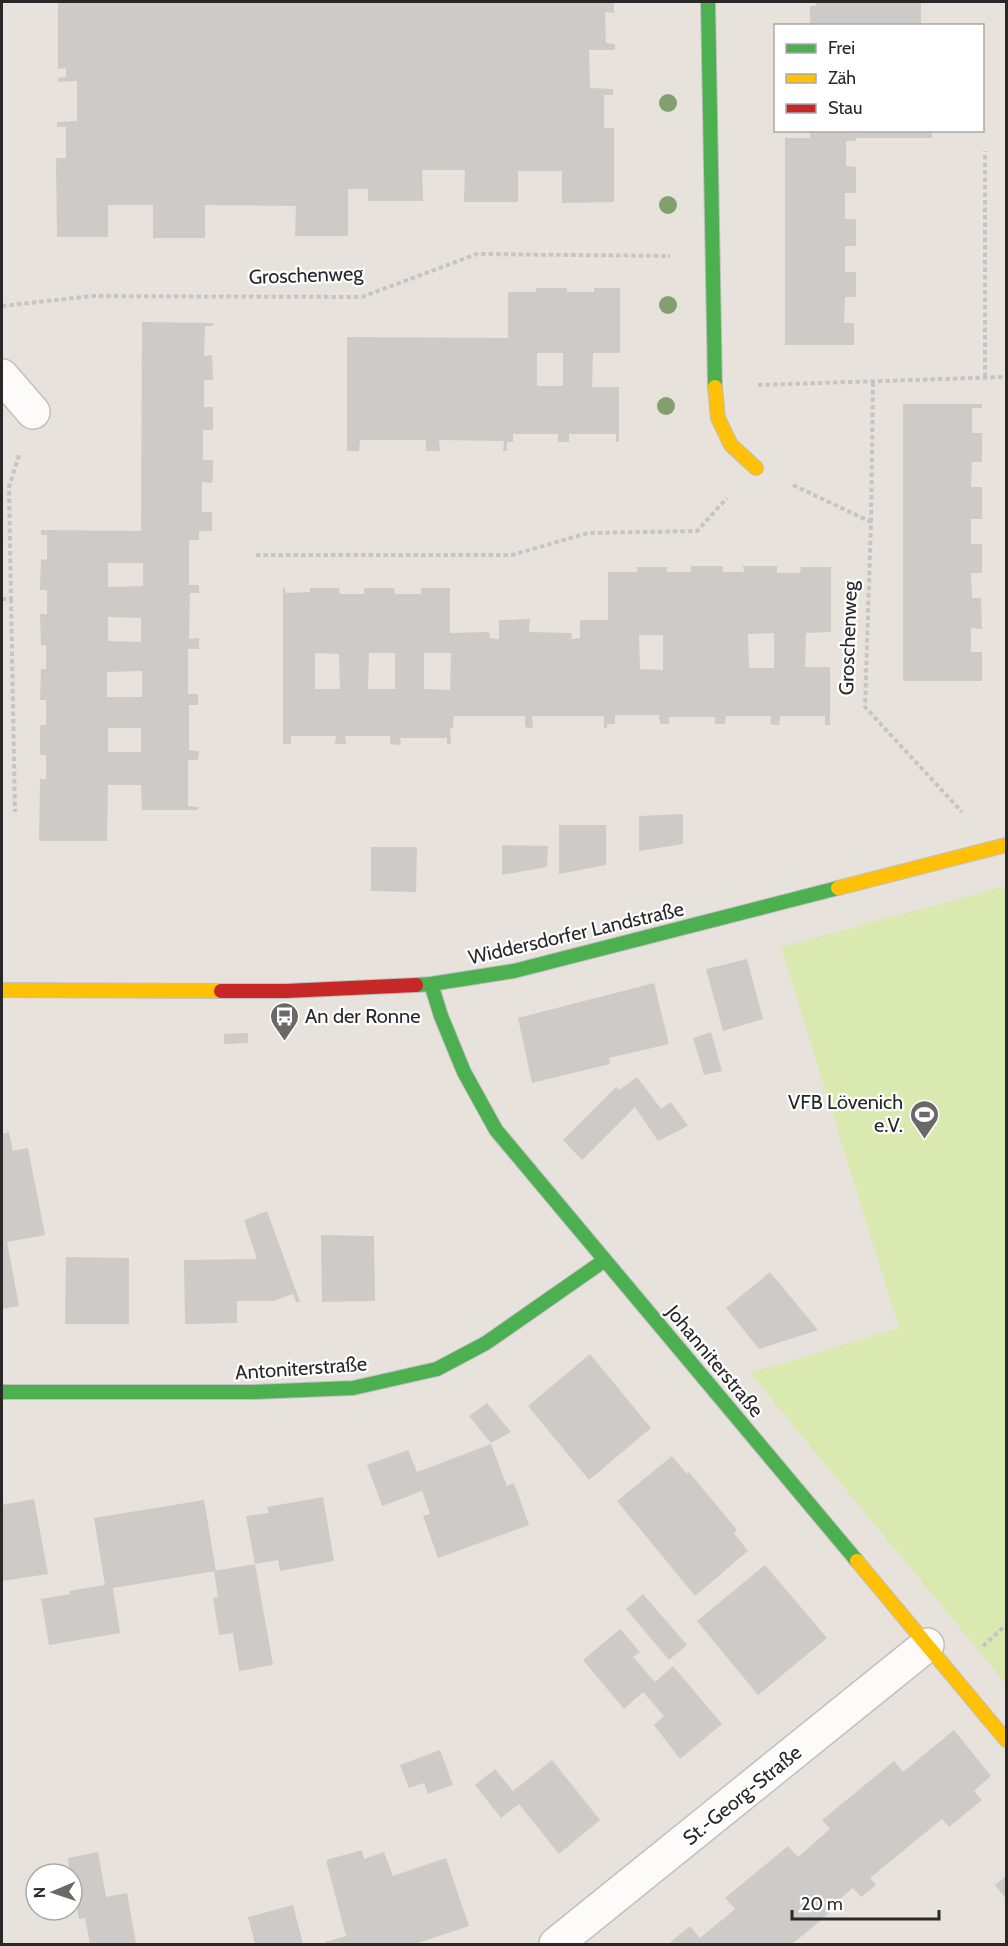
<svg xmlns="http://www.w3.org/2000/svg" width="1008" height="1946" viewBox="0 0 1008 1946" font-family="Cabin,sans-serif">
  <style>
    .pitch { fill: #dae9b0 }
    .building { fill: #cecac7; fill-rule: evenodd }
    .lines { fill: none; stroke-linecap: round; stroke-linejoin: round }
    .street-casing { stroke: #c1bfbf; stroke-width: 36 }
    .fast-casing { stroke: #c1bfbf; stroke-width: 16 }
    .slow-casing { stroke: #c1bfbf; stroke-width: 16 }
    .jam-casing { stroke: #c1bfbf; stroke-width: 16 }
    .path { stroke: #c6c5c5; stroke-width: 4; stroke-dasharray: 4.5 3; stroke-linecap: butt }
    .street { stroke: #fcfbfa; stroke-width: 33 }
    .fast { stroke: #4caf50; stroke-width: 14 }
    .slow { stroke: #ffc107; stroke-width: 14 }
    .jam { stroke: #c62828; stroke-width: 14 }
    .tree { fill: #829f6f }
    .labels { text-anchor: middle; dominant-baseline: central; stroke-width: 4.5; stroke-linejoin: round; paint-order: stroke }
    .street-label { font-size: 20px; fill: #282828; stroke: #fff }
    .poi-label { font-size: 20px; fill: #282828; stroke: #fff; text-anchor: start }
  </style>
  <rect width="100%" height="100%" fill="#e8e2dd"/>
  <path class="pitch" d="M 1006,886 L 1006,1684 L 750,1373 L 899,1328 L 781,947 Z"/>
  <path class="building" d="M 58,2 L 614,2 L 614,13 L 605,12 L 606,43 L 615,44 L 615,50 L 589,50 L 590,88 L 613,89 L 613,95 L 604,95 L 604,128 L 614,128 L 614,202 L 562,203 L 562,171 L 518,171 L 518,202 L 464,202 L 465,170 L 422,170 L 423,201 L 368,201 L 368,189 L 348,189 L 348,236 L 295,236 L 296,206 L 205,205 L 205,238 L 153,238 L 153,205 L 108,205 L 108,237 L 57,237 L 56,158 L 66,158 L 66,127 L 57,127 L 57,122 L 77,121 L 77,81 L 58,82 L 58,78 L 66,77 L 66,68 L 58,69 Z
    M 816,2 L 921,2 L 921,26 L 810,26 L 810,6 L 816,6 Z
    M 810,130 L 932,130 L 932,138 L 856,138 L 856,141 L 846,141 L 846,166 L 856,167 L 856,193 L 845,193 L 845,219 L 856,219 L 856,246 L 845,246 L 845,272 L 856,272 L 856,297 L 845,297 L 844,323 L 854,323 L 854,345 L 785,345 L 785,138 L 810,138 Z
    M 536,288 L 567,288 L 567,292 L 594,292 L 594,288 L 620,288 L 620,353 L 593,353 L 592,387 L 619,387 L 619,442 L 616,442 L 616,434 L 569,434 L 569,442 L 558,442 L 558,434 L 513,434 L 513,442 L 507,442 L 507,451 L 503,451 L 504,441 L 439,440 L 440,451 L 426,451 L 426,440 L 360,440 L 359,451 L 347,451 L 347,337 L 508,338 L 508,292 L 536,292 ZM 537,353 L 563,353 L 563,386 L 537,386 Z
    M 142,322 L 213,323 L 213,326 L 205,326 L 204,356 L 212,355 L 213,380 L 204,380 L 204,407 L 213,407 L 213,430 L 203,430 L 203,460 L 213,460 L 213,478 L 212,483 L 202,482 L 202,512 L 212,512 L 212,531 L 199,531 L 199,540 L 189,540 L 189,585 L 199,585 L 199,593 L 190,593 L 189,639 L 199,638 L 199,649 L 188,649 L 188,694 L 198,694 L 198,705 L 189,705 L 189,750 L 198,751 L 199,752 L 198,760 L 188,760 L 188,806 L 198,807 L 198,810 L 142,810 L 141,785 L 108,785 L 107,841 L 39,841 L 40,779 L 46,779 L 46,755 L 40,755 L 40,725 L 46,725 L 46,700 L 40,700 L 41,669 L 46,669 L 46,645 L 41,645 L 40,614 L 47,614 L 47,590 L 40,590 L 40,586 L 41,559 L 47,560 L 47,535 L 41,535 L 41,530 L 141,531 ZM 108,563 L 143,563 L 143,586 L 108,587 ZM 108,617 L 141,618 L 141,642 L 108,641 ZM 142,671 L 142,697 L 107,697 L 107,672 ZM 108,728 L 141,728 L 141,752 L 108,752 Z
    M 903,404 L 982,404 L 982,408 L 972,408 L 972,433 L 982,433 L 982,462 L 972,462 L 971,487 L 982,487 L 982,519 L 971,519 L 971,544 L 982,544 L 982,573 L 971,573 L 972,598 L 981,598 L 982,629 L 971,628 L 971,652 L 982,652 L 982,681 L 903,681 Z
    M 691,566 L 723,566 L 723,572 L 744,572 L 743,566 L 777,566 L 777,573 L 800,573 L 801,567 L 831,567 L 831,632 L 806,633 L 805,667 L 830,667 L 830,725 L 825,725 L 825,716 L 780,716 L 779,725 L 774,725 L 770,724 L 771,716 L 726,716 L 725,724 L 715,724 L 715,717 L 669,717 L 669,724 L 660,724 L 659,715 L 615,715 L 615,724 L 607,724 L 607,728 L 604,728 L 604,716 L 532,716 L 533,728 L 529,728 L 525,727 L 525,716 L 454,716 L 453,728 L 450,728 L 451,744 L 447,745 L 447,738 L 400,738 L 401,745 L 390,744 L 390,736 L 345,736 L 346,744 L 335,744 L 336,736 L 291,736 L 291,744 L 283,744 L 283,588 L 285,588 L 286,593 L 310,592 L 310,588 L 339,588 L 340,594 L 364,594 L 364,588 L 394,588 L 395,594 L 421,594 L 421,588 L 450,588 L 450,633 L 489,632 L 490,638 L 499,639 L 499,620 L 530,619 L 529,632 L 572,633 L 571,639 L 580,638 L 580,620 L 608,620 L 608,572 L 637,572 L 637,567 L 667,567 L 667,572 L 691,572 ZM 774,633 L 774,668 L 749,668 L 748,634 ZM 639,635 L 663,635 L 663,670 L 640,669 ZM 315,653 L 339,654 L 340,689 L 315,689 ZM 369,653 L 395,653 L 395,689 L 368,689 ZM 424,653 L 451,653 L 450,690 L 424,689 Z
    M 683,814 L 683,844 L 639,851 L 639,816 Z
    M 559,825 L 606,825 L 606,865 L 559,874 Z
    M 502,845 L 548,846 L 547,867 L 502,875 Z
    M 371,847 L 417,847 L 416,892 L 371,891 Z
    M 747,959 L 763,1019 L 723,1031 L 706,969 Z
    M 654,983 L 669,1044 L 609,1058 L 610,1064 L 532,1083 L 518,1018 Z
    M 711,1032 L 722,1071 L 704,1075 L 693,1038 Z
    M 248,1033 L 248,1043 L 224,1044 L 224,1034 Z
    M 637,1077 L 661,1109 L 671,1102 L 688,1126 L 658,1141 L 635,1107 L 582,1160 L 563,1140 L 616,1087 L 619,1090 Z
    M 9,1132 L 13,1151 L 28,1148 L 45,1235 L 7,1242 L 19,1306 L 2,1309 L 2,1134 Z
    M 267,1211 L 300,1302 L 296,1302 L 293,1294 L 273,1301 L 237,1301 L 237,1323 L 185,1324 L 184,1260 L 257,1259 L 244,1220 Z
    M 321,1235 L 374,1236 L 375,1301 L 322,1302 Z
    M 66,1257 L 129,1258 L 129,1324 L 65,1324 Z
    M 770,1272 L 818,1330 L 759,1349 L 726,1308 Z
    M 590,1354 L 651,1428 L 589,1480 L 528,1406 Z
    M 487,1403 L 511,1432 L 491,1443 L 469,1416 Z
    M 491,1444 L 507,1486 L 514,1483 L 529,1525 L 438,1558 L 423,1516 L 430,1514 L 422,1491 L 382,1506 L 367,1465 L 408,1450 L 417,1472 Z
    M 672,1456 L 687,1474 L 689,1472 L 737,1530 L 734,1533 L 748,1551 L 695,1596 L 617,1501 Z
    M 323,1497 L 334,1561 L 280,1571 L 278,1560 L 255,1564 L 246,1516 L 269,1513 L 267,1507 Z
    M 34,1499 L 48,1574 L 2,1581 L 2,1505 Z
    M 204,1500 L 216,1571 L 113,1588 L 120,1633 L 49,1645 L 41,1599 L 70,1594 L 69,1591 L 105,1585 L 94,1518 Z
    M 255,1564 L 273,1665 L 239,1671 L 233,1633 L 219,1635 L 213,1598 L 218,1597 L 214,1571 Z
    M 765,1565 L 827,1638 L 758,1695 L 697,1621 Z
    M 643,1594 L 687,1645 L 669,1660 L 626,1609 Z
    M 620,1629 L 640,1652 L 633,1657 L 655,1682 L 673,1666 L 722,1724 L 680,1759 L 654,1725 L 664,1716 L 643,1692 L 624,1709 L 583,1660 Z
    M 954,1730 L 991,1776 L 974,1791 L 982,1800 L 949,1827 L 942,1819 L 870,1878 L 876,1885 L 861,1897 L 853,1888 L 835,1903 L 838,1906 L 792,1944 L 668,1944 L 690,1926 L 700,1938 L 735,1909 L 725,1898 L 788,1846 L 798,1857 L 830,1829 L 822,1820 L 894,1761 L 903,1772 Z
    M 440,1750 L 453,1785 L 428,1794 L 424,1783 L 409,1788 L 400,1765 Z
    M 552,1760 L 600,1820 L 559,1854 L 519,1804 L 501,1818 L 475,1785 L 495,1769 L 513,1791 Z
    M 362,1850 L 364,1859 L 384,1852 L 393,1876 L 446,1858 L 469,1926 L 415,1944 L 326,1944 L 325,1942 L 346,1936 L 326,1860 Z
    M 98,1852 L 106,1897 L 127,1893 L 136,1943 L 90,1944 L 85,1918 L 79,1919 L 72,1874 L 70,1874 L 68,1858 Z
    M 1006,1876 L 1006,1899 L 995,1885 Z
    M 293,1905 L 303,1944 L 255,1944 L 248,1917 Z"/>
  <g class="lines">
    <defs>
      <path id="street" d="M 2,376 L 33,412
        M 556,1944 L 927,1645"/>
      <path id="fast" d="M 708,2 L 715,387
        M 431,984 L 441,1016 L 464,1072 L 496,1130 L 857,1561
        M 416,985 L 431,984 L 514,971 L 838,888
        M 2,1392 L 254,1392 L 353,1388 L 437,1369 L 486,1343 L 605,1260"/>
      <path id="slow" d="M 715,387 L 718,418 L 731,445 L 756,468
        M 838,888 L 1006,845
        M 2,990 L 221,991
        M 857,1561 L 1006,1740"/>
      <path id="jam" d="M 221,991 L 286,991 L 416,985"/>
    </defs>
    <use href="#street" class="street-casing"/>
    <use href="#fast" class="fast-casing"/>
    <use href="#slow" class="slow-casing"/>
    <use href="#jam" class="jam-casing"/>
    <path class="path" d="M 2,306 L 92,296 L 362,297 L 477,254 L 670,256
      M 985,377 L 985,151
      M 758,385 L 1006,377
      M 793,485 L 871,522 L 865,707 L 962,812
      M 871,522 L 873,382
      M 256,555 L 512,555 L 588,533 L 697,531 L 727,498
      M 2,599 L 11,599 L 9,487 L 20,452
      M 11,599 L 15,812
      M 983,1646 L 1006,1625"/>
    <use href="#street" class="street"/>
    <use href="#fast" class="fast"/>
    <use href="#slow" class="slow"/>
    <use href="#jam" class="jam"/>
  </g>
  <g class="tree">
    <circle cx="668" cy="103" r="9"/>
    <circle cx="668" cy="205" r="9"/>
    <circle cx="668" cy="305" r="9"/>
    <circle cx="666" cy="406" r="9"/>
  </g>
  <defs>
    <symbol id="bus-pin" viewBox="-11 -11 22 30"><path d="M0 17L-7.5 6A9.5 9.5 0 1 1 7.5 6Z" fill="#6b6967" stroke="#fff"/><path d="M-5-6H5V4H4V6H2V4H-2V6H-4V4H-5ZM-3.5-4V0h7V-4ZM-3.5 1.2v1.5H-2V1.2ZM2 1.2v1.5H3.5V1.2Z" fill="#fff"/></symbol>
    <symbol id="stadium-pin" viewBox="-11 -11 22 30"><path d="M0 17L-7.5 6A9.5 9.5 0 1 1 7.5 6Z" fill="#6b6967" stroke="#fff"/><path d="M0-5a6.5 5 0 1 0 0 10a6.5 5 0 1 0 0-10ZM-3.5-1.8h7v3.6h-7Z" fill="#fff"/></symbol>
  </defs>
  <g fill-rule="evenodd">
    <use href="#bus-pin" x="268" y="1000" width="33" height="45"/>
    <use href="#stadium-pin" x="908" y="1098" width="33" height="45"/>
  </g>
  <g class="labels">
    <g class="street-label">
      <text transform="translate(306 275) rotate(-2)">Groschenweg</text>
      <text transform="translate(848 638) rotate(-88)">Groschenweg</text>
      <text transform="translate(576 933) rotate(-13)">Widdersdorfer Landstraße</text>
      <text transform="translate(715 1361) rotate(50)">Johanniterstraße</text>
      <text transform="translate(301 1368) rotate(-4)">Antoniterstraße</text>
      <text transform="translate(742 1795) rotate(-39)">St.-Georg-Straße</text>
    </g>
    <g class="poi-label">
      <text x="305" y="1016">An der Ronne</text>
      <text x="903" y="1102" text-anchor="end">VFB Lövenich<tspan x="903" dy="23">e.V.</tspan></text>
    </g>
  </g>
  <rect width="1008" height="1946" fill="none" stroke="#282828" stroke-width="6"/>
  <rect x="774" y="24" width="210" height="108" fill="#ffffff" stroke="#a9a9a9" stroke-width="1.5"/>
  <rect x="786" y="44" width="30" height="9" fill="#4caf50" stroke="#a9a9a9" stroke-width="1.5"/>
  <text x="828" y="54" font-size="18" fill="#282828">Frei</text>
  <rect x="786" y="74" width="30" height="9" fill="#ffc107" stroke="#a9a9a9" stroke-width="1.5"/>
  <text x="828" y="84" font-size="18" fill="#282828">Zäh</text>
  <rect x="786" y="104" width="30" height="9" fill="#c62828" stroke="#a9a9a9" stroke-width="1.5"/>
  <text x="828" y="114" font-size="18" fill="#282828">Stau</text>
  <g transform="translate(54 1892) rotate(268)"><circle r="28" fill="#ffffff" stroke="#a9a9a9" stroke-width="1.5"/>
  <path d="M0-4.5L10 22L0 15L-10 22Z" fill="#6b6967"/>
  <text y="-9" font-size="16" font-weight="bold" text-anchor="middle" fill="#282828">N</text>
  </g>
  <path d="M792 1910v9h147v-9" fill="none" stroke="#282828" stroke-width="3"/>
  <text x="801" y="1910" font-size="18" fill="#282828" stroke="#ffffff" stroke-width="4.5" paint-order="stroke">20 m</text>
</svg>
